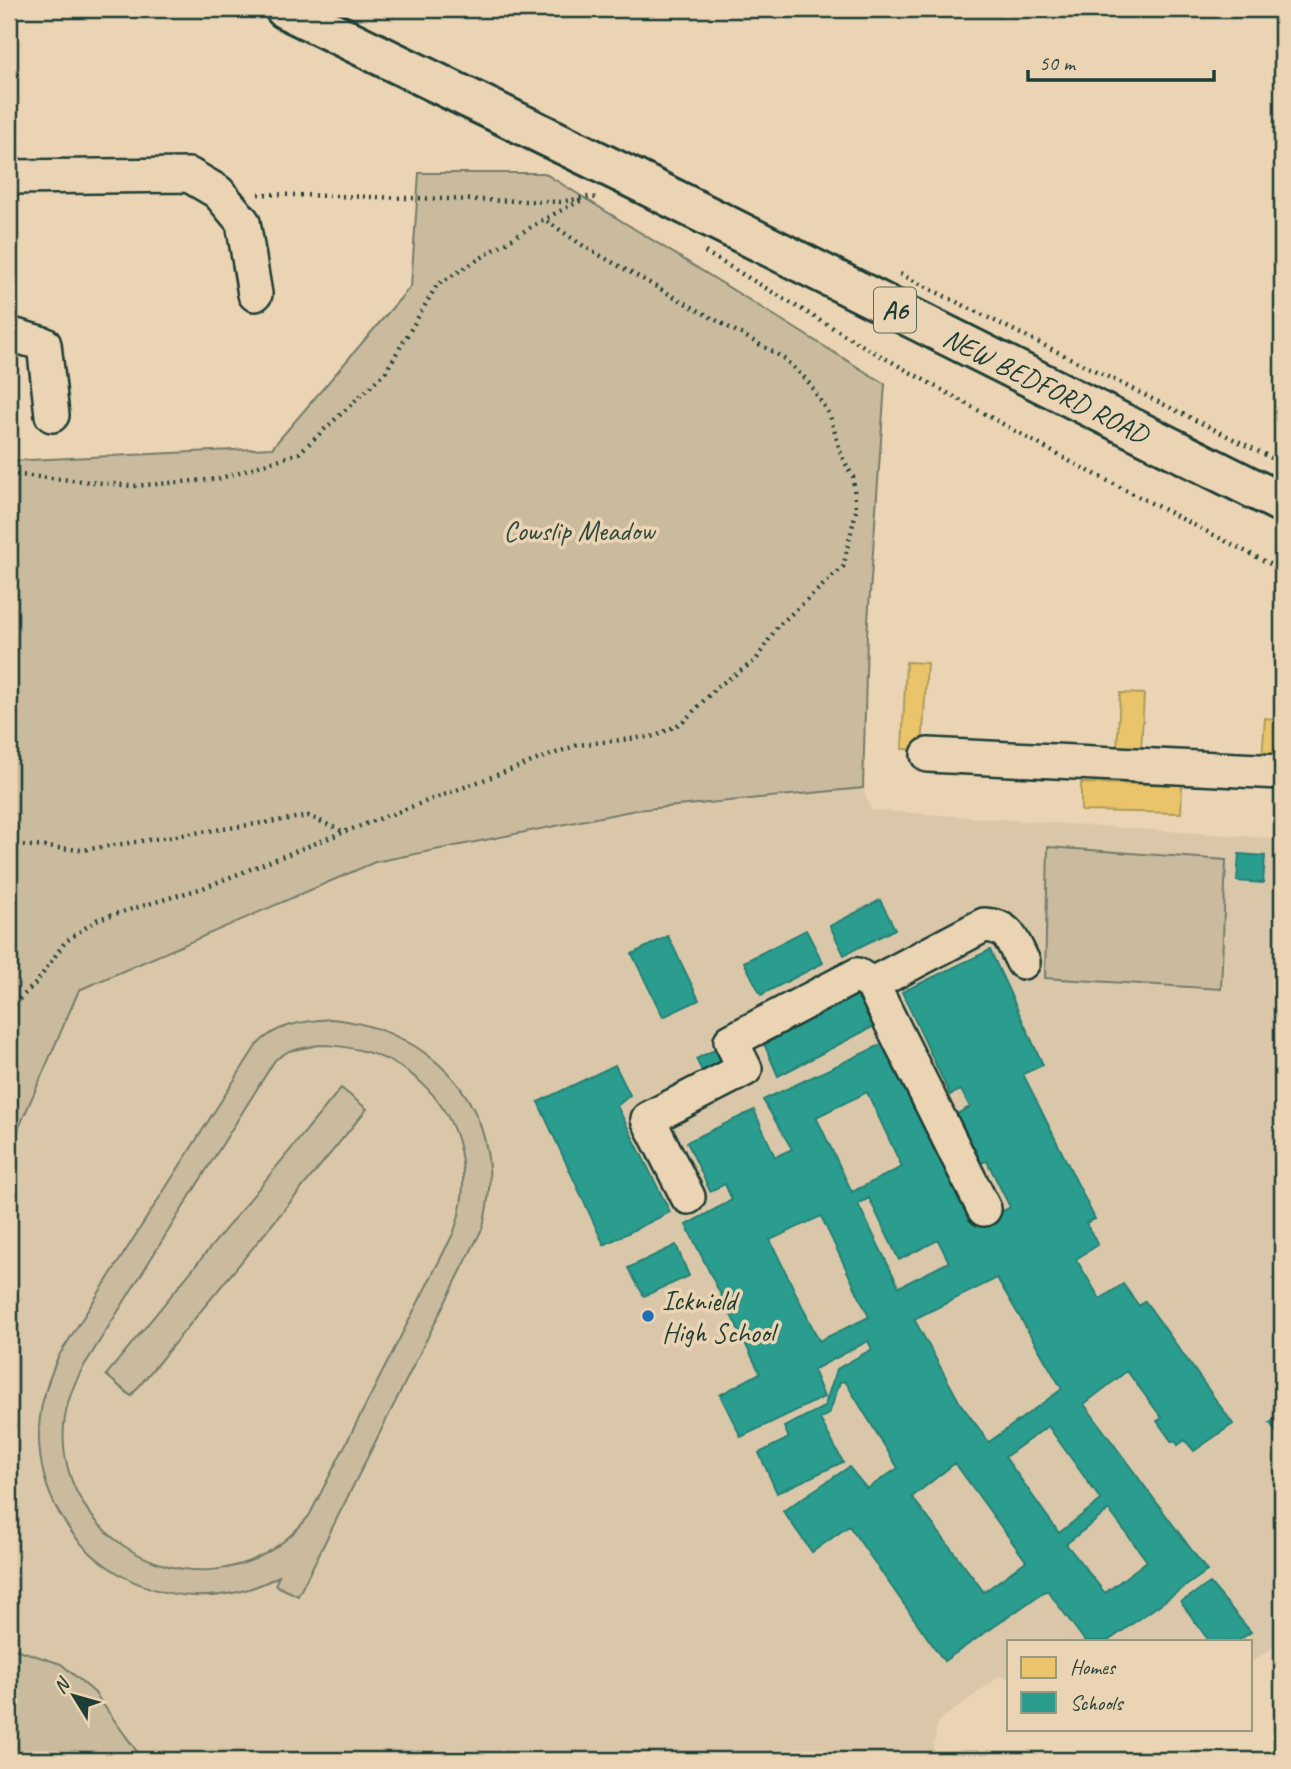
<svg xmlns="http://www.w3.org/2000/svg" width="1291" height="1769" viewBox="0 0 1291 1769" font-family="Caveat,sans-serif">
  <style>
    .built { fill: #dac7a9 }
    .green { fill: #cabb9f; stroke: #747c6a; stroke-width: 2; fill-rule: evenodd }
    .homes { fill: #e9c46a; stroke: #ac9c5a; stroke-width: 2 }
    .schools { fill: #2a9d8f; stroke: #278074; stroke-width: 2; fill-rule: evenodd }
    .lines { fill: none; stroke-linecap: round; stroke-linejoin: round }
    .minor-casing { stroke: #1f3d34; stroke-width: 38 }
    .highway-casing { stroke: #1f3d34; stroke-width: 44 }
    .path { stroke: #1f3d34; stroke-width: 4.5; stroke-dasharray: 2 5; stroke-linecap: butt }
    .minor { stroke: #ebd4b4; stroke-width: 33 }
    .highway { stroke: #ebd4b4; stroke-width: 38 }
    .poi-dot { fill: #1f6fb2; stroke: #ebd4b4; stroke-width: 2.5 }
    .labels { text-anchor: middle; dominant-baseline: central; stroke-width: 7; stroke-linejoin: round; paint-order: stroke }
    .shield { fill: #ebd4b4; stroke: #5c6a5a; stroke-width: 2 }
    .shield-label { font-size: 26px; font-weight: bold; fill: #1f3d34 }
    .street-label { font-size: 28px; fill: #1f3d34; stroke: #ebd4b4 }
    .park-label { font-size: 28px; fill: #304a3f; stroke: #ebd4b4 }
    .poi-label { font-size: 28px; fill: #1f3d34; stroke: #ebd4b4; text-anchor: start }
  </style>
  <rect width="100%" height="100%" fill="#ebd4b4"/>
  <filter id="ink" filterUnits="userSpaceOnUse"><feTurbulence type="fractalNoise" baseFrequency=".0143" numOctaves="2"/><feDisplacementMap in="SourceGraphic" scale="14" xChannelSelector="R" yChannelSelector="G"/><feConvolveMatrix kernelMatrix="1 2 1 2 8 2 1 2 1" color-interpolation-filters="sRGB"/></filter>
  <g filter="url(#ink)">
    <path class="built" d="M 863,788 L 871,810 L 1282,839 L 1282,1647 L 1274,1647 L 1251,1663 L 1251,1641 L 1009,1641 L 1009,1678 L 1000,1676 L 938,1722 L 931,1760 L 143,1760 L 94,1692 L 61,1664 L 9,1647 L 9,1501 L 18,1130 L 79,990 L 375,862 L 636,810 Z"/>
    <path class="green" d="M 419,173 L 544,173 L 885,384 L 867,635 L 863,788 L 636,810 L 375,862 L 79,990 L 18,1130 L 9,1132 L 9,461 L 272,448 L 411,286 Z
      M 1048,847 L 1226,860 L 1221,989 L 1045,978 Z
      M 332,1019 C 414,1027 483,1082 489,1168 C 491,1188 487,1208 483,1227 L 298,1596 L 275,1585 L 279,1576 C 169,1636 35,1555 39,1429 C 40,1403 48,1381 58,1357 L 256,1046 C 275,1024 304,1021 332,1019 ZM 319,1045 C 423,1046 488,1133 454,1232 L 309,1516 C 197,1651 0,1509 84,1366 L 275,1060 L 289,1051 Z
      M 341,1088 L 367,1109 L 131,1396 L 106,1375 Z
      M 9,1647 L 61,1664 L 94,1692 L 143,1760 L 9,1760 Z"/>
    <path class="homes" d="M 906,662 L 927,663 L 922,750 L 902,749 Z
      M 1120,693 L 1144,694 L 1141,752 L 1117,751 Z
      M 1265,718 L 1282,720 L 1282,760 L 1262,758 Z
      M 1081,783 L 1182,785 L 1181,813 L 1081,811 Z"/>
    <path class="schools" d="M 1239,854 L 1265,856 L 1263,883 L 1237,881 Z
      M 880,900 L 895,929 L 844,955 L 830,926 Z
      M 806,930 L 823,963 L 761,995 L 744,962 Z
      M 668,936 L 699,1000 L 663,1017 L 632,954 Z
      M 990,950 L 1043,1065 L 1023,1074 L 1095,1219 L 1086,1223 L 1098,1245 L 1076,1259 L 1100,1299 L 1123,1284 L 1139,1306 L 1145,1301 L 1233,1424 L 1194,1451 L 1185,1440 L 1178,1445 L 1175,1441 L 1172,1442 L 1157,1421 L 1162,1418 L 1127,1371 L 1084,1404 L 1207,1571 L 1108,1641 L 1085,1641 L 1047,1590 L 944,1661 L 849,1526 L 812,1552 L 783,1511 L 849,1467 L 867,1489 L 898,1468 L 845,1381 L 840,1382 L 829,1414 L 820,1419 L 843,1462 L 777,1493 L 759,1453 L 789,1438 L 784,1427 L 824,1407 L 837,1369 L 872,1349 L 868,1341 L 813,1370 L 824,1397 L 741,1437 L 720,1395 L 760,1373 L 686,1225 L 732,1200 L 725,1184 L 710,1191 L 687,1142 L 754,1110 L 775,1157 L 792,1149 L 763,1100 L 891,1040 L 976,1226 L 1010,1207 L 987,1161 L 980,1163 L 955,1115 L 970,1107 L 961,1090 L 950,1095 L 902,992 ZM 867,1092 L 902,1167 L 852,1192 L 816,1117 ZM 869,1198 L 899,1260 L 938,1240 L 949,1262 L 899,1287 L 858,1204 ZM 821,1216 L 869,1317 L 819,1341 L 770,1240 ZM 997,1278 L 1062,1389 L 989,1442 L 960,1403 L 914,1319 ZM 1048,1426 L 1101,1500 L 1059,1533 L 1005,1457 ZM 955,1463 L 1026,1561 L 984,1592 L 912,1497 ZM 1109,1510 L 1147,1561 L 1105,1593 L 1066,1544 Z
      M 859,989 L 878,1024 L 778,1076 L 762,1039 Z
      M 722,1046 L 729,1060 L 703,1073 L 696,1059 Z
      M 615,1065 L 630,1095 L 617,1106 L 670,1212 L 604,1245 L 538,1102 Z
      M 676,1245 L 689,1276 L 644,1296 L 628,1268 Z
      M 1282,1413 L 1282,1440 L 1270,1423 Z
      M 1210,1583 L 1251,1632 L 1238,1641 L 1209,1641 L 1181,1602 Z"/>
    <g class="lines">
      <defs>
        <path id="minor" d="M 9,177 L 189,175 L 218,192 L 243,222 L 255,294
          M 9,334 L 44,344 L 52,415
          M 928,755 L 1282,772
          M 688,1197 L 648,1119 L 745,1069 L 731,1041 L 857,975 L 872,984
          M 984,1209 L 872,984 L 984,925 C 1010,926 1012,941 1023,962"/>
        <g id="highway">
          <path id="s1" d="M 285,9 L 632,178 L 1282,503"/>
        </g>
      </defs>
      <use href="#minor" class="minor-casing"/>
      <use href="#highway" class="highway-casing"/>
      <path class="path" d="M 258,194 L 559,202 L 589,197 L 598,198
        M 705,252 L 865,347 L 1069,461 L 1282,570
        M 900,274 L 1282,463
        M 9,474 L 133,486 L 218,479 L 299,453 L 385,373 L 437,285 L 544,219 L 582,200
        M 9,844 L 82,850 L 309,816 L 344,832 L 577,745 L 656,736 L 683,722 L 717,687 L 756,660 L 777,627 L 843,567 L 856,511 L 853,477 L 842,457 L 830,416 L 807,380 L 782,357 L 585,247 L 544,219
        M 9,1009 L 36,983 L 65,942 L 98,919 L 203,888 L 344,832"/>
      <use href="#minor" class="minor"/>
      <use href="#highway" class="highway"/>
    </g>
  </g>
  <circle class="poi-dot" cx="648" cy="1316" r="7"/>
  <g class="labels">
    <rect class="shield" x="874" y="287.5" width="42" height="45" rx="5"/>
    <g class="shield-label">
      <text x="895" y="310">A6</text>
    </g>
    <g class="street-label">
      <text stroke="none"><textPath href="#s1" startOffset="849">NEW BEDFORD ROAD</textPath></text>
    </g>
    <g class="park-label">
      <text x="579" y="530">Cowslip Meadow</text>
    </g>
    <g class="poi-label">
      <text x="662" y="1300">Icknield<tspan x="662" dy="32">High School</tspan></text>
    </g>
  </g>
  <rect width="1291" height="1769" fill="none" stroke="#ebd4b4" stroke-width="35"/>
  <rect x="18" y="18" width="1256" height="1734" fill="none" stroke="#1f3d34" stroke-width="2.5" filter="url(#ink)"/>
  <rect x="1007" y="1640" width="245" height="91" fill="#ebd4b4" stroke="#999881" stroke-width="2"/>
  <rect x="1021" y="1657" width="35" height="21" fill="#e9c46a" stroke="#999881" stroke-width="2"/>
  <text x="1070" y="1674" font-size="21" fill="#1f3d34">Homes</text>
  <rect x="1021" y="1692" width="35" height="21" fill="#2a9d8f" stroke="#999881" stroke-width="2"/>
  <text x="1070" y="1710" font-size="21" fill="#1f3d34">Schools</text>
  <g transform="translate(74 1696) rotate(307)" stroke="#ebd4b4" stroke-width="5" paint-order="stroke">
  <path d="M0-5L12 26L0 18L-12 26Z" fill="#1f3d34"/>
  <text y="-10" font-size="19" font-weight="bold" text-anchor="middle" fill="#1f3d34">N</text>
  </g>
  <path d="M1028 70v10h186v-10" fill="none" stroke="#1f3d34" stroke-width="3.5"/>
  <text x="1039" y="70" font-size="21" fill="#1f3d34" stroke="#ebd4b4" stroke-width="5" paint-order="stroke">50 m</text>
</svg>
